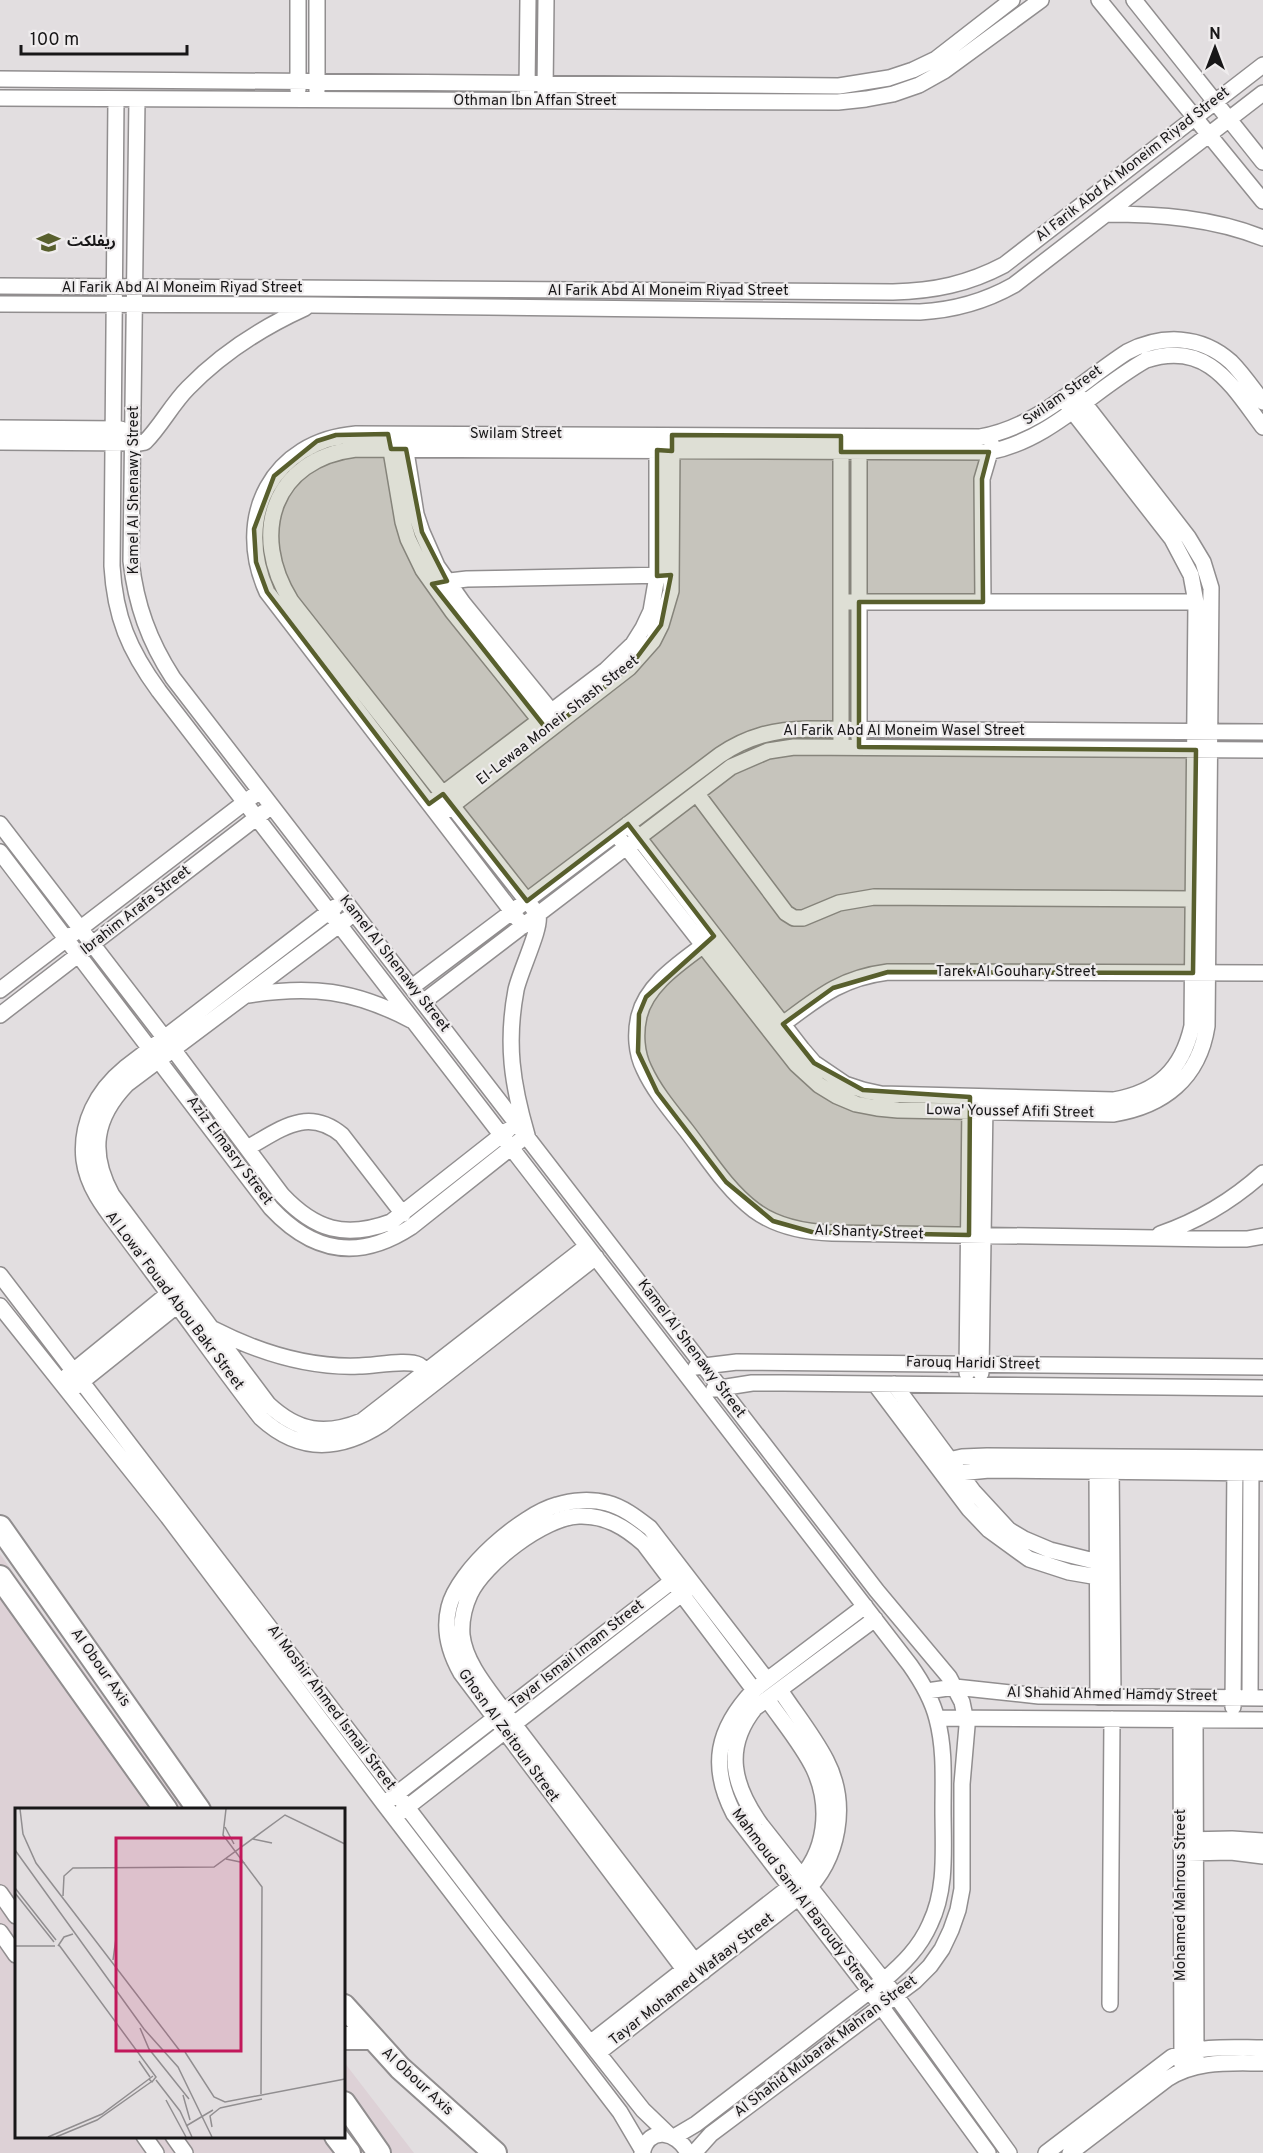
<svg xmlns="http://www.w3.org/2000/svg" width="1263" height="2153" viewBox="0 0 1263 2153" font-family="Overpass,'Noto Sans Arabic',sans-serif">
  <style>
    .built { fill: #ddd1d6 }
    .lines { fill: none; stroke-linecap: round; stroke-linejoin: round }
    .minor-casing { stroke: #918e8f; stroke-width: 18 }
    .highway-casing { stroke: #918e8f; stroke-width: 26 }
    .minor { stroke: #fff; stroke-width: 15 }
    .highway { stroke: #fff; stroke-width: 22 }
    .marked { fill: #585f2d; fill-opacity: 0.2; stroke: #585f2d; stroke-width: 4.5; stroke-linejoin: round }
    .labels { text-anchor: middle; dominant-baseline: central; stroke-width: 4.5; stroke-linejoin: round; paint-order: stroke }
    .street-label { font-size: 15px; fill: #181718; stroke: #efeced }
    .poi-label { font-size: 15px; font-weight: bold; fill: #181718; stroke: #efeced; text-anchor: start }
    .inset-road { fill: none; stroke: #918e90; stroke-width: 1.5 }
    .view { fill: #c2185b; fill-opacity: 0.15; stroke: #c2185b; stroke-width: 3 }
    .inset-edge { fill: none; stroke: #181718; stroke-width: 3 }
  </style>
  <rect width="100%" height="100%" fill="#e2dee0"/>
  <path class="built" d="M 0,1554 L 183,1809 L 16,1810 L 16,2136 L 344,2136 L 344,2062 L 414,2153 L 0,2153 Z"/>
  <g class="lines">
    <defs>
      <path id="minor" d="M 298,0 L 298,90
        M 1099,0 L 1263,201
        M 1134,0 L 1263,162
        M 0,79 L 839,86 L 889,78 L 913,70 L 936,59 L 1012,0
        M 527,90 L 528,0
        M 317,91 L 317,0
        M 545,92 L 546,0
        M 0,98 L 838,102 L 866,99 L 893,94 L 919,85 L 944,71 L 1041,0
        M 116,99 L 112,566 C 115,617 129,650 159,691 L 910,1665 C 922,1682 932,1699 937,1719 C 945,1749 943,1780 943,1810 C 943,1849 947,1889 930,1924 C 920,1947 903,1964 884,1980 L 696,2124 L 674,2137
        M 137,99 L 131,561 C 136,605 149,641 173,678 L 877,1591 L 949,1677 L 962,1702 L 967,1726 L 962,1784 L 962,1889 L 958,1910 L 951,1930 L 942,1949 L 930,1966 L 915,1981 L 711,2134 L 694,2153
        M 1106,214 C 1159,214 1213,218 1263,238
        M 0,286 L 893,292 C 934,291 968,284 1004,265 L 1263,65
        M 0,304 L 312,305 L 920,312 C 955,310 984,302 1014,285 L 1263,93
        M 0,428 L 121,429
        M 389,439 L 403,522 L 408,539 L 423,570 L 452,611 L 546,728
        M 404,439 L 416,514 L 422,532 L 437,566 L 463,603 L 556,717
        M 0,442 L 139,443 L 145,442 C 161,426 172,404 188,388 C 222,353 261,328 305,308
        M 841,442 L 841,739
        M 859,444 L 859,738
        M 441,582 L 467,579 L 666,575
        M 841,602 L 1196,602
        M 983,602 L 982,479 L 992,445
        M 697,794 L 786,913 L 794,918 L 803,918 L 839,903 L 874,897 L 1194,899
        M 436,799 L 606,670 L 633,644 L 643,628 L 651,611 L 657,576 L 657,441
        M 445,811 L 629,668 L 653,641 L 661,625 L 671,591 L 672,442
        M 0,824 L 173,1049 L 282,1195 C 315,1230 345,1239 391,1222 L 508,1130
        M 628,824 L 802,1049 L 814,1063 L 845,1084 L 863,1090 L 881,1094 L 1114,1100 C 1158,1092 1182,1070 1192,1026 L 1196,602 L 1191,575 L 1172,539 L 1066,403
        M 616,834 L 796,1064 L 819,1085 L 837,1096 L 856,1104 L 877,1108 L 898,1110 L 1113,1114 C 1164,1106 1199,1078 1207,1026 L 1211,588 L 1203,562 L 1188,537 L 1078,395
        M 0,852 L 271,1208 C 313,1253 359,1261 411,1227 L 527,1135 C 512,1084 506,1043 516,990 C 519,974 542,926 538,916 C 536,911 530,905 527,901 L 291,601 C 249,534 273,459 356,449 L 989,452 C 1050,440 1093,390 1146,360 C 1207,340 1231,384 1263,427
        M 335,907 L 125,1068 C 97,1091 80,1123 84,1160 C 88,1192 112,1217 130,1242 C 145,1262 159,1281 174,1301 C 203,1340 231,1380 261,1418 C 299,1453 340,1451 382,1424 L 596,1257
        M 347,919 L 127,1084 C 94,1118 89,1153 112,1195 L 268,1404 C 298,1432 325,1436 362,1421 L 587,1246
        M 523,926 L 267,592 C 233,517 272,441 356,434 L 980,437 C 1038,427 1079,383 1127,352 C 1162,334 1201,335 1231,362 C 1243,374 1253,389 1263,402
        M 710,940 C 685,960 647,982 639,1016 C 635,1033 636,1053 644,1069 C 654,1091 671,1111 686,1130 C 707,1157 726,1189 754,1210 C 777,1227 804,1232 832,1233 L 1218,1239 L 1247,1239 L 1263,1236
        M 412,987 L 720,755 C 748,736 774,730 807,729 L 1263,732
        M 0,990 L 253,796
        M 248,995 C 311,985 354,990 411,1020
        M 423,1002 L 731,767 L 768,751 L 794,747 L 1263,750
        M 0,1015 L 264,812
        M 783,1024 C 819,997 841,978 888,972 L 1263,973
        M 247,1148 C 280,1130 307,1106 342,1135 L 403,1214
        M 1160,1234 C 1198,1221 1233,1200 1263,1173
        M 0,1275 L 497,1925 L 643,2110 L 668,2134
        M 0,1306 L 168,1517 L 384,1804 L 620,2112 L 643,2151
        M 213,1329 C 258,1352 308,1368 359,1366 C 374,1366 407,1359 419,1365 C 424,1368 428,1374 431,1379
        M 696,1367 L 737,1362 L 1263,1367
        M 967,1373 L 970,1103
        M 981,1373 L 985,1103
        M 67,1376 L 174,1289
        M 875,1384 L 969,1509 L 989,1530 L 1029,1559 L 1069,1572 L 1098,1577
        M 894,1384 L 973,1491 L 1009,1530 L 1024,1539 L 1050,1550 L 1098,1562
        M 74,1388 L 184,1300
        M 714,1389 L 752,1383 L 783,1383 L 1263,1388
        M 935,1463 L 962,1457 L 987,1456 L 1263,1458
        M 1097,1463 L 1098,1697
        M 1111,1463 L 1113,1697
        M 944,1476 L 959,1473 L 989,1470 L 1263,1473
        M 865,1606 L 754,1690 C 717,1729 709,1766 734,1814 L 870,1991 L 988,2153
        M 875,1619 L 755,1708 C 723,1748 733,1786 761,1825 L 896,1996 L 1009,2153
        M 927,1691 L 955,1687 L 1039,1696 L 1263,1698
        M 1250,1698 L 1251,1464
        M 1233,1707 L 1235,1464
        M 937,1718 L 1263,1720
        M 1181,1720 L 1182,2070
        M 1195,1720 L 1196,2065
        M 390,1799 L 680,1575
        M 401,1812 L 688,1589
        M 1185,1840 L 1232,1839 L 1263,1841
        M 1187,1853 L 1231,1852 L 1263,1856
        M 0,1893 L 16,1916
        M 0,1932 L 16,1955
        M 703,1972 L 504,1711 C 488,1689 465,1663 462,1635 C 461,1621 464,1607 470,1594 C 484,1564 544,1517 579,1516 C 605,1515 625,1527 644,1544 L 754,1690
        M 692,1980 L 461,1673 C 449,1652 443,1631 449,1607 C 458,1570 521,1515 557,1505 C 572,1500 592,1499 607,1503 C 623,1507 637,1518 650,1528 L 767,1680
        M 1110,2004 L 1112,1719
        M 590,2043 L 796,1882 C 827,1853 831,1806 814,1769 C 802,1744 782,1721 767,1699
        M 598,2053 L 804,1893 C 839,1859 849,1804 826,1760 C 813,1735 795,1713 780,1690
        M 144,2136 L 156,2153
        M 173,2136 L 185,2153
        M 642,2153 C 649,2125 677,2131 688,2153
        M 1046,2153 L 1172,2057 C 1201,2045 1232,2048 1263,2048
        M 1070,2153 L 1167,2079 C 1196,2060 1229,2063 1263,2063"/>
      <path id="highway" d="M 0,1527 L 199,1810
        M 0,1577 L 166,1810
        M 344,2006 L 400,2068 L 495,2153
        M 344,2038 L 370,2038
        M 344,2103 L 379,2153
        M 336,2136 L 349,2153"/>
    </defs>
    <use href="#minor" class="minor-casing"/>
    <use href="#highway" class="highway-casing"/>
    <use href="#minor" class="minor"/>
    <use href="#highway" class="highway"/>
  </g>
  <path class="marked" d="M 388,434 L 391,449 L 406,449 L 422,532 L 447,581 L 432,584 L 548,731 L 629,668 L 661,625 L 671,575 L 657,576 L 657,450 L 672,451 L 672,435 L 841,436 L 841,452 L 989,452 L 982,479 L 983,602 L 859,602 L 859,747 L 1196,750 L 1193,973 L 888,972 L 833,988 L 783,1024 L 814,1063 L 863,1090 L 970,1097 L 969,1235 L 812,1232 L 773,1221 L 726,1182 L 657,1092 L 638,1052 L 639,1014 L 646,997 L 714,936 L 628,824 L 527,901 L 443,794 L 429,804 L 267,592 L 256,562 L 254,529 L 274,476 L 317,441 L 336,435 Z"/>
  <defs>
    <symbol id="school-bare" viewBox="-9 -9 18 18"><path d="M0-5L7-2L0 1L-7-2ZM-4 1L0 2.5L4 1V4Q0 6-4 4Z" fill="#585f2d" stroke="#efeced" stroke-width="2.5" paint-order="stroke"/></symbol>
  </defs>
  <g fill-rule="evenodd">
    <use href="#school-bare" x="32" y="226" width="33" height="33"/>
  </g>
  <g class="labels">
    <g class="street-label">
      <text x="535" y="101">Othman Ibn Affan Street</text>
      <text transform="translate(1133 165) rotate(-38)">Al Farik Abd Al Moneim Riyad Street</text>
      <text x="182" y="288">Al Farik Abd Al Moneim Riyad Street</text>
      <text x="668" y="291">Al Farik Abd Al Moneim Riyad Street</text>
      <text transform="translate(1063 396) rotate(-35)">Swilam Street</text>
      <text x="516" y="434">Swilam Street</text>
      <text transform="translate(134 490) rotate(-90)">Kamel Al Shenawy Street</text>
      <text transform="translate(558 721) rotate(-38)">El-Lewaa Moneir Shash Street</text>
      <text x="904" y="731">Al Farik Abd Al Moneim Wasel Street</text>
      <text transform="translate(136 911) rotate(-38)">Ibrahim Arafa Street</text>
      <text transform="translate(394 964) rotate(52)">Kamel Al Shenawy Street</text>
      <text x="1016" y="972">Tarek Al Gouhary Street</text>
      <text transform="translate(1010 1112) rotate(1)">Lowa' Youssef Afifi Street</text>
      <text transform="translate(229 1151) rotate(53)">Aziz Elmasry Street</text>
      <text transform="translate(869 1233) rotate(2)">Al Shanty Street</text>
      <text transform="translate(174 1301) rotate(53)">Al Lowa' Fouad Abou Bakr Street</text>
      <text transform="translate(691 1349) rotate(53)">Kamel Al Shenawy Street</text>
      <text transform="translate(973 1364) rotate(1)">Farouq Haridi Street</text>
      <text transform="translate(577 1655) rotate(-38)">Tayar Ismail Imam Street</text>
      <text transform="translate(100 1668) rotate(55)">Al Obour Axis</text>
      <text transform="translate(1112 1695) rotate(1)">Al Shahid Ahmed Hamdy Street</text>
      <text transform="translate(331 1708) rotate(53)">Al Moshir Ahmed Ismail Street</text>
      <text transform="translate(508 1736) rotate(54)">Ghosn Al Zeitoun Street</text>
      <text transform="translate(1181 1895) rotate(-90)">Mohamed Mahrous Street</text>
      <text transform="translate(802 1901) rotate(53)">Mahmoud Sami Al Baroudy Street</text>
      <text transform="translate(692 1980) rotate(-38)">Tayar Mohamed Wafaay Street</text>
      <text transform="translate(826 2047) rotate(-37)">Al Shahid Mubarak Mahran Street</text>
      <text transform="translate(417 2082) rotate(43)">Al Obour Axis</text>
    </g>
    <g class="poi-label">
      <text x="67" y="242">ريفلكت</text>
    </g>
  </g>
  <g transform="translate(15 1808)">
    <rect width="330" height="330" fill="#e2dee0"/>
    <path class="inset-road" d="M 5,1 L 8,26 L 21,55 L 165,243M 211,1 L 208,27 L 247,79 L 246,286M 210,19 L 219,36M 238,31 L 257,35M 0,42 L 129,221 L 163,259 L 197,329M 211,51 L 230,55M 0,80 L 41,132M 0,85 L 39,134M 48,88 L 49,68 L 58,60 L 199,59 L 270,7 L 330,36M 44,137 L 141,269 L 137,274 L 134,271 L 138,268M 0,138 L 40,138M 43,138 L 49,129 L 58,126M 98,152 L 101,130M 125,220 L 134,241 L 174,291M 170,244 L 199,289 L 210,294 L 330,271M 124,253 L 135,269M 141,272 L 165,303 L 177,329M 168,287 L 175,312M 151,292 L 171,329M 205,300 L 247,291M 171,318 L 198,302M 197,319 L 195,308 L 205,300M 33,329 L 87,306 L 134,271M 41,329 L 82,312 L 136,274"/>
    <path class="view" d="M 101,30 L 226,30 L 226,243 L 101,243 Z"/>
    <rect width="330" height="330" class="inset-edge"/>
  </g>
  <g transform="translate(1215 48)" stroke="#efeced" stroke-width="4.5" paint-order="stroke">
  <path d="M0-4.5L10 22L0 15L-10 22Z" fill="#181718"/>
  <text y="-9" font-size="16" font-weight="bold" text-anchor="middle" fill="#181718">N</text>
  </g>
  <path d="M21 45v9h166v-9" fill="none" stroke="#181718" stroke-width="3"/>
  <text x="30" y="45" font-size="18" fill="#181718" stroke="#efeced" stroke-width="4.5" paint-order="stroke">100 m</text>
</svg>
